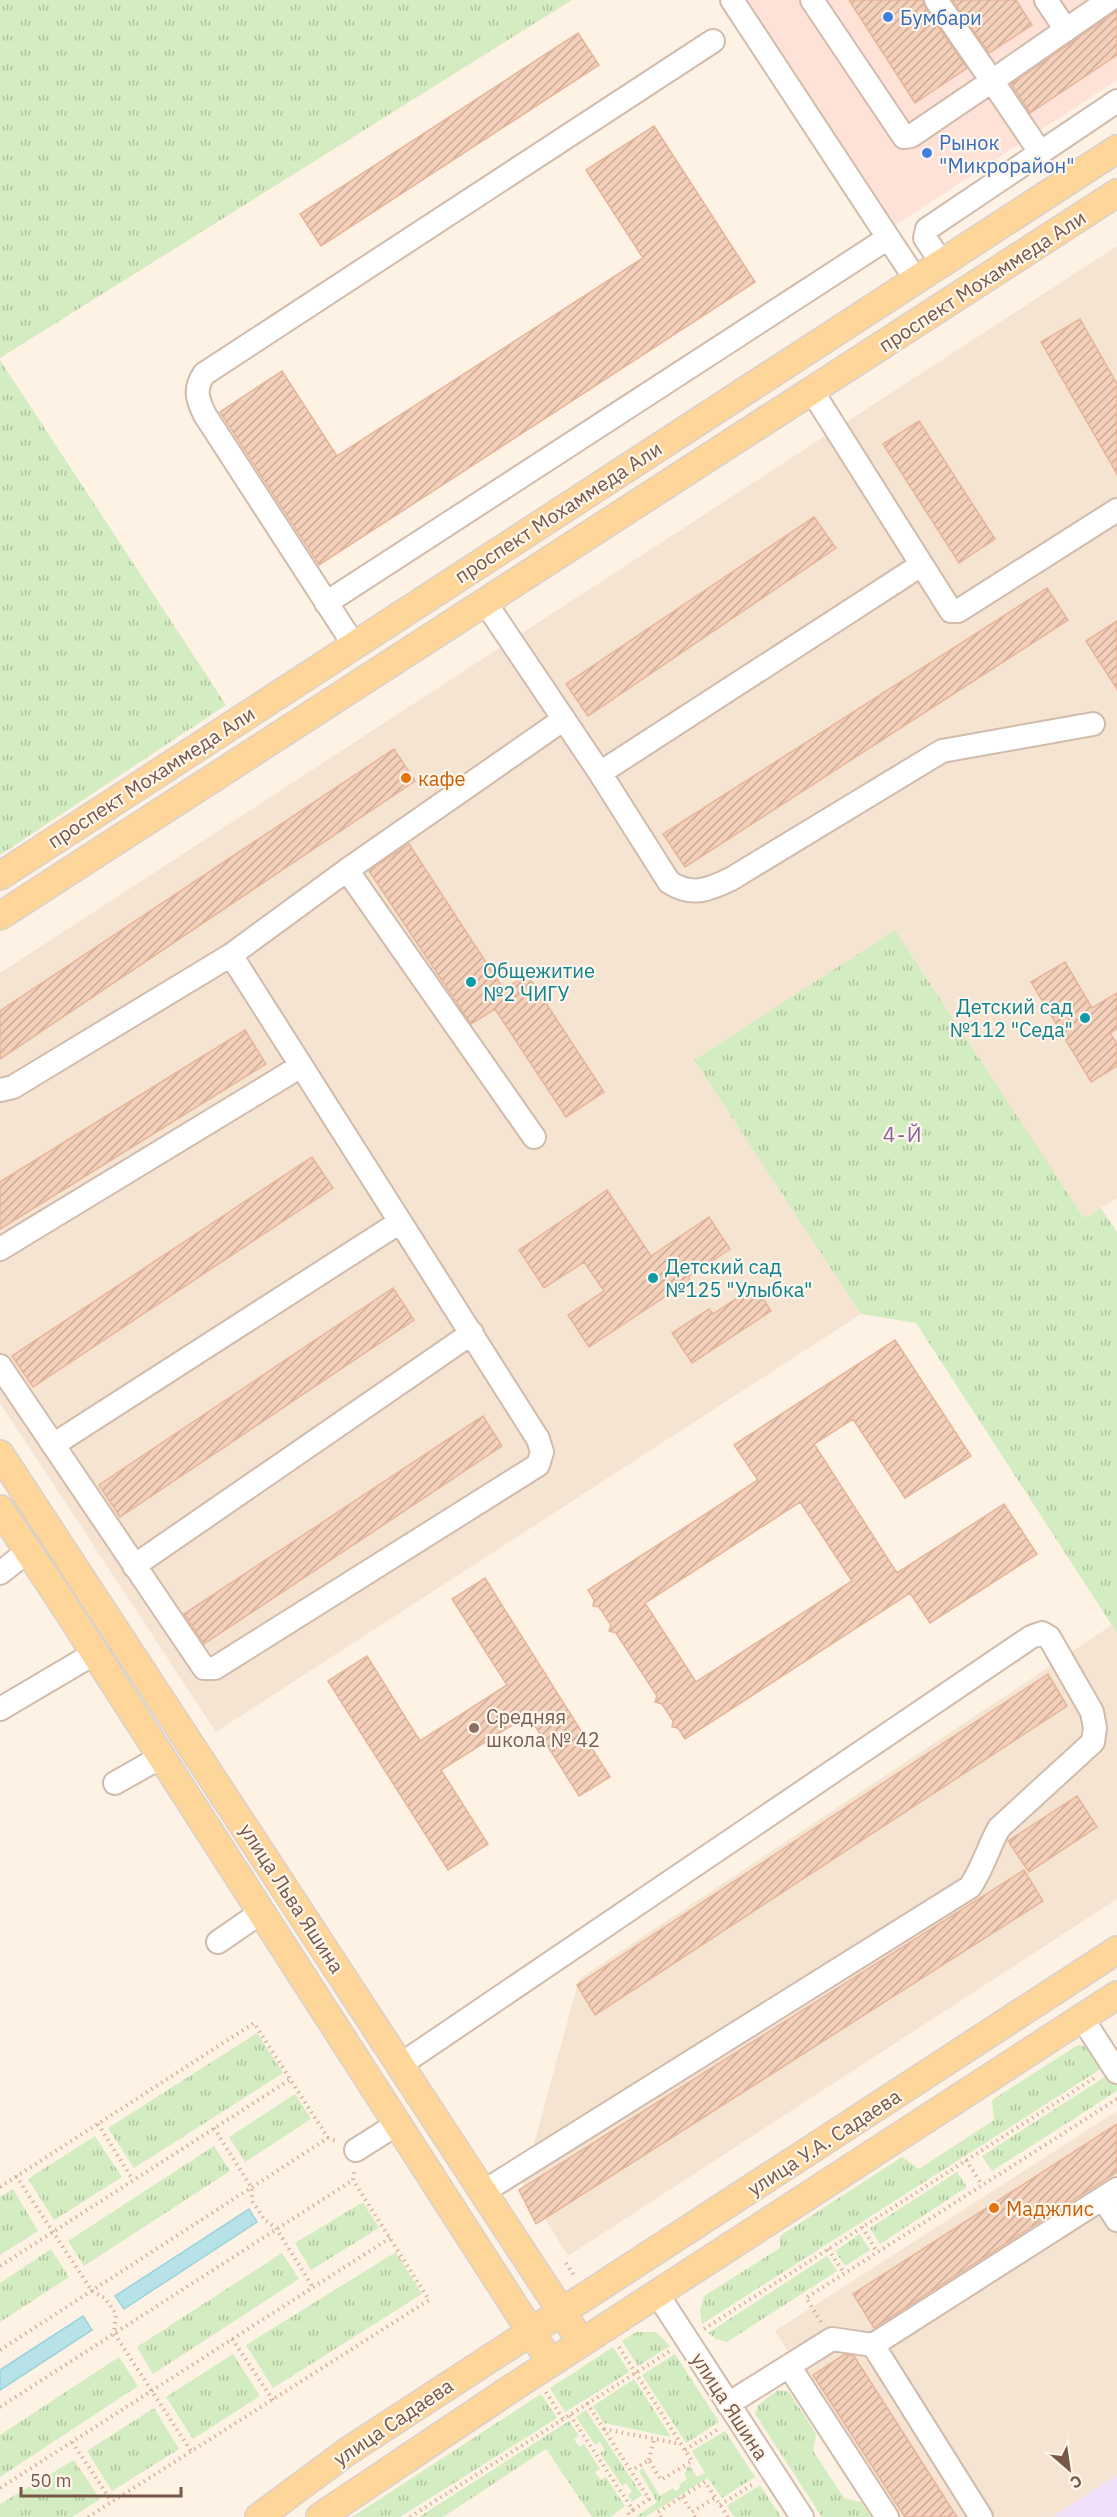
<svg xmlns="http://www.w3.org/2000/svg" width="1117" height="2517" viewBox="0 0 1117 2517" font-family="'IBM Plex Sans',sans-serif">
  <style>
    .residential { fill: #f5e4d2 }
    .commercial { fill: #fee1d7 }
    .education { fill: #f0e0fa }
    .grass { fill: url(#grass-tufts) }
    .water { fill: #b7e2e8; stroke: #9dd3da; stroke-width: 1.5 }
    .building { fill: url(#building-hatch); stroke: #e7b59a; stroke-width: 1.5; fill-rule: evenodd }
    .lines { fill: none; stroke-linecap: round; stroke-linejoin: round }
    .minor-casing { stroke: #d1bbac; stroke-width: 26 }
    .major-casing { stroke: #d9d0cc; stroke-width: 30 }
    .path { stroke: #d9b29d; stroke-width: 4; stroke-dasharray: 1.5 4.5; stroke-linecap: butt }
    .minor { stroke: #fff; stroke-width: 22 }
    .major { stroke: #ffd699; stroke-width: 27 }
    .shop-dot { fill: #3f7fe0; stroke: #fff6eb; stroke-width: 2 }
    .food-dot { fill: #e8710a; stroke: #fff6eb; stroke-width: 2 }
    .culture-dot { fill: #0f9aa8; stroke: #fff6eb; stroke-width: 2 }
    .education-dot { fill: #8d6e63; stroke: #fff6eb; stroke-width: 2 }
    .labels { text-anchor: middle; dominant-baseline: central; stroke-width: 4.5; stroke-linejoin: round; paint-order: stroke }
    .shop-label { font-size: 20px; fill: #366cbe; stroke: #fff6eb; text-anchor: start }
    .street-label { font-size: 20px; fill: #775748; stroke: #fff6eb }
    .food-label { font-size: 20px; fill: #c56008; stroke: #fff6eb; text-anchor: start }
    .culture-label { font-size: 20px; fill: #0d838f; stroke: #fff6eb; text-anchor: start }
    .education-label { font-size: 20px; fill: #785e54; stroke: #fff6eb; text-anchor: start }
    .neighbourhood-label { font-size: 21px; letter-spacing: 1.5px; fill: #86639b; stroke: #fff6eb }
  </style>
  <defs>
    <pattern id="grass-tufts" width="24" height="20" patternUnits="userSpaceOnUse" patternTransform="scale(1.5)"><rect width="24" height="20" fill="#d4ecc1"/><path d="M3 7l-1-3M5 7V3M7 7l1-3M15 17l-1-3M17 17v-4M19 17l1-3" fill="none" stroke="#b1c29f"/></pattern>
    <pattern id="building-hatch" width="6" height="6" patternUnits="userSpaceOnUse" patternTransform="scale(1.5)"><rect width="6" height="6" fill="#f4cfba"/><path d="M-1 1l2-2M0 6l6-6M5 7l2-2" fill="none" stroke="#caab99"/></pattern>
  </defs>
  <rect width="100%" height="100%" fill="#fdf2e4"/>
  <path class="residential" d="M 1117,246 L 1117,1198 L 1084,1218 L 895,930 L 694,1060 L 861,1314 L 216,1732 L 0,1403 L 0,973 Z
    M 1112,1625 L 1117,1633 L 1117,1899 L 568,2256 L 523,2184 L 579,1979 Z
    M 1117,2111 L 1117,2517 L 893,2517 L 775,2331 Z"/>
  <path class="commercial" d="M 744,0 L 1117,0 L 1117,80 L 896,225 Z"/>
  <path class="education" d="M 1117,2475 L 1117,2517 L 1052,2517 Z"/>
  <path class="grass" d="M 0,0 L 572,0 L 0,358 Z
    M 0,360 L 226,705 L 0,855 Z
    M 895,930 L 1084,1218 L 1101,1208 L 1117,1232 L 1117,1633 L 916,1323 L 861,1314 L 694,1060 Z
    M 257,2033 L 283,2073 L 134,2168 L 108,2128 Z
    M 1078,2045 L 1097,2049 L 1107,2065 L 702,2324 L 700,2310 L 704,2296 L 780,2248 L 780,2236 L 902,2157 L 919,2169 L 994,2120 L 992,2100 Z
    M 1111,2073 L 1117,2083 L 1117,2091 L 992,2171 L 982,2156 Z
    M 295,2094 L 311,2119 L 245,2162 L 229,2137 Z
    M 95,2136 L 122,2177 L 54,2220 L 28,2179 Z
    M 214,2146 L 230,2171 L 84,2266 L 68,2241 Z
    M 957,2172 L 967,2187 L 880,2244 L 870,2228 Z
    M 13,2189 L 38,2231 L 0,2255 L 0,2197 Z
    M 363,2202 L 379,2228 L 311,2270 L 295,2243 Z
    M 860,2234 L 870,2250 L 845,2266 L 835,2251 Z
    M 51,2249 L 69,2277 L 0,2322 L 0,2283 Z
    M 396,2252 L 422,2294 L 273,2388 L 246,2345 Z
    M 282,2253 L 299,2279 L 153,2374 L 137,2347 Z
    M 827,2256 L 837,2271 L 727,2342 L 716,2339 L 708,2333 Z
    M 636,2332 L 656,2332 L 670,2346 L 638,2366 L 622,2341 Z
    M 613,2347 L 629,2372 L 565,2412 L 550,2388 Z
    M 233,2354 L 260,2396 L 193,2439 L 166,2397 Z
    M 675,2354 L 719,2422 L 686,2443 L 642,2375 Z
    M 119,2357 L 138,2386 L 0,2477 L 0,2435 Z
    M 634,2379 L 671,2437 L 604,2423 L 593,2406 Z
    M 778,2390 L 789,2392 L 816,2434 L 813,2451 L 844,2498 L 861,2502 L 871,2517 L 822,2517 L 755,2414 L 758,2405 Z
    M 541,2394 L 557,2418 L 400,2517 L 352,2517 Z
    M 154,2408 L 179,2449 L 112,2491 L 87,2451 Z
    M 586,2410 L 642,2495 L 632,2502 L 628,2495 L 632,2492 L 626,2483 L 622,2486 L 600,2453 L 605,2450 L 600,2442 L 595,2445 L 576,2417 Z
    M 569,2421 L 579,2436 L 574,2439 L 579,2447 L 584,2444 L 600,2469 L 595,2472 L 601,2480 L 606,2477 L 625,2506 L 611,2517 L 592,2517 L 546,2449 L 443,2517 L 419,2517 Z
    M 725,2431 L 755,2477 L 722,2498 L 708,2478 L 645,2517 L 636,2517 L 657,2502 L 639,2471 L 643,2468 L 660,2496 L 673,2488 L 675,2491 L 680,2488 L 679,2485 L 687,2479 L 684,2474 L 687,2471 L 685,2469 L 690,2466 L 697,2477 L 705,2473 L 692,2451 Z
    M 74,2460 L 100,2499 L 72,2517 L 0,2517 L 0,2504 Z
    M 760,2485 L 781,2517 L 734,2517 L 727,2506 Z"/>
  <path class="water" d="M 249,2209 L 257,2222 L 124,2309 L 115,2296 Z
    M 83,2316 L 92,2330 L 0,2390 L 0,2370 Z"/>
  <path class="building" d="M 849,0 L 923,0 L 925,8 L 967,68 L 915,103 Z
    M 952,0 L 1016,0 L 1032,25 L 989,53 Z
    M 1117,11 L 1117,55 L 1030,113 L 1011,84 Z
    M 578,33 L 599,65 L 321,246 L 300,214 Z
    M 654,126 L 755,282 L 319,565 L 220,412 L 282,371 L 337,456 L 643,258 L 586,170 Z
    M 1080,319 L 1117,384 L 1117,474 L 1041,342 Z
    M 919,421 L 995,539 L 959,563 L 883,444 Z
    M 814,517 L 836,548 L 588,716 L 566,684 Z
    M 1047,588 L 1068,620 L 685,867 L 663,834 Z
    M 1117,621 L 1117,689 L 1086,641 Z
    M 394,749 L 415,781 L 0,1059 L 0,1011 Z
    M 409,844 L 504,990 L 527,974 L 604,1092 L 566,1117 L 495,1009 L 471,1024 L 369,871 Z
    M 1065,962 L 1092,1008 L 1117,993 L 1117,1029 L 1110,1033 L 1117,1044 L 1117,1066 L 1091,1082 L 1031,982 Z
    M 245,1030 L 266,1064 L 0,1229 L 0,1182 Z
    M 312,1157 L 333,1188 L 33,1387 L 12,1356 Z
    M 607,1190 L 651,1256 L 709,1217 L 730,1249 L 688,1277 L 690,1280 L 589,1347 L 568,1315 L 604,1291 L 584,1262 L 544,1288 L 519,1250 Z
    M 755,1286 L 771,1311 L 692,1363 L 672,1333 L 709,1309 L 713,1314 Z
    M 393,1288 L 414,1320 L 120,1517 L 99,1485 Z
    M 895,1340 L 971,1456 L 905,1498 L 853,1419 L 814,1444 L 897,1573 L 1004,1504 L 1037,1554 L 930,1623 L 910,1593 L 685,1739 L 678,1728 L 672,1727 L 673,1721 L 662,1704 L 655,1702 L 657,1696 L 616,1633 L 609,1631 L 611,1625 L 599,1607 L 593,1606 L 594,1600 L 588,1590 L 758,1480 L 734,1445 ZM 800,1502 L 852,1581 L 696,1682 L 645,1603 Z
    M 483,1416 L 502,1446 L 204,1644 L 184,1614 Z
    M 485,1578 L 610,1777 L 579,1796 L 528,1715 L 441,1770 L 488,1844 L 448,1870 L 328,1681 L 367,1656 L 420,1741 L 507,1685 L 452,1599 Z
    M 1048,1674 L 1067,1706 L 595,2015 L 577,1985 Z
    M 1077,1796 L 1097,1827 L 1029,1872 L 1008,1841 Z
    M 1024,1870 L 1043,1901 L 536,2224 L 519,2190 Z
    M 1117,2124 L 1117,2172 L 874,2328 L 853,2294 Z
    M 845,2354 L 854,2356 L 957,2517 L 905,2517 L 813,2375 Z"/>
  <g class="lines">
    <defs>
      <path id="minor" d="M 732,0 L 916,280
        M 812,0 L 904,137 L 911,136 L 992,81 L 1040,152
        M 936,0 L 992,81 L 1109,0
        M 1046,0 L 1066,30
        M 942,263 L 925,238 L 927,229 L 1117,101
        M 812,391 L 951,611 L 958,611 L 1117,510
        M 485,602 L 600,773 L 669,882 C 692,897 708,890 731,879 L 942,751 L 1093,724
        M 326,603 L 888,238
        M 354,645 L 205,415 C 197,399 194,389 204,374 L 713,41
        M 600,773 L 921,565
        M 347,870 L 564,719
        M 231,955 L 347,870 L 534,1137
        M 0,1090 L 13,1087 L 231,955 L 538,1439 L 542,1452 L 538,1465 L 215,1668 L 204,1668 L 0,1366
        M 0,1249 L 301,1066
        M 53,1445 L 400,1222
        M 134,1566 L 472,1333
        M 0,1573 L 28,1551
        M 0,1709 L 95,1653
        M 115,1783 L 161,1757
        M 218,1942 L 260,1913
        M 1082,2018 L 1117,2072
        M 400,2065 L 1031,1637 L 1042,1633 L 1049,1637 L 1092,1712 L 1095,1728 L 1093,1742 L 999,1828 C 988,1848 983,1868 970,1887 L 483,2192
        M 356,2150 L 397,2124
        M 1103,2198 L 1117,2220
        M 658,2295 L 802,2517
        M 873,2345 L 1117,2189
        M 789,2366 L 887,2517
        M 728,2404 L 832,2339 L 873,2345 L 981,2517"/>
      <path id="major" d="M 0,876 L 1117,149
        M 0,916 L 1117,193
        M 0,1454 L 582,2343
        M 0,1509 L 58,1596 L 551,2363
        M 259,2517 L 348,2451 L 1117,1950
        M 320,2517 L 512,2388 L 1117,1995"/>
    </defs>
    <use href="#minor" class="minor-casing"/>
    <use href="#major" class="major-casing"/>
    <path class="path" d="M 98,2124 L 133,2180
      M 214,2128 L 251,2187 L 253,2202 L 264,2219 L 276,2228 L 312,2286
      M 966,2160 L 982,2185
      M 16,2176 L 92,2291 L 105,2298 L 116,2314 L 114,2333 L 191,2451
      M 0,2187 L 254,2023 L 328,2138
      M 862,2227 L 877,2252
      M 828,2249 L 844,2273
      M 566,2263 L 575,2277
      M 0,2266 L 291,2079
      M 821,2322 L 806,2298 L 1117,2099
      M 704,2329 L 1096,2077
      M 232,2339 L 273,2400
      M 619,2347 L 692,2461 L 661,2480 L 649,2460 L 631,2471
      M 0,2350 L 328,2138 L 338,2142
      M 546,2392 L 563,2419
      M 587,2403 L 649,2499 L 633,2510
      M 0,2407 L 353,2180 L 354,2170
      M 570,2415 L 633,2510 L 628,2513 L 631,2517
      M 604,2429 L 681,2444
      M 72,2442 L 112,2502
      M 685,2450 L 720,2428
      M 649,2460 L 654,2439
      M 0,2488 L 390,2238
      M 682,2497 L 692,2512
      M 720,2505 L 755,2483
      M 88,2517 L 429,2300 L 353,2180
      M 410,2517 L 670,2351
      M 661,2517 L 658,2512 L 705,2482 L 728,2517
      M 695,2517 L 692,2512 L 715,2498"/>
    <use href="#minor" class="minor"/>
    <use href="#major" class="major"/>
  </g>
  <g class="shop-dot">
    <circle cx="888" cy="17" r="6"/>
    <circle cx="927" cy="153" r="6"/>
  </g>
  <g class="food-dot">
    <circle cx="406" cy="778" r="6"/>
    <circle cx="994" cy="2208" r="6"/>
  </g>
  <g class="culture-dot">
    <circle cx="471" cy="982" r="6"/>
    <circle cx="1085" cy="1018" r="6"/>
    <circle cx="653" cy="1278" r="6"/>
  </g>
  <circle class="education-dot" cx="474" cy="1728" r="6"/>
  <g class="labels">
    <g class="shop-label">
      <text x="900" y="17">Бумбари</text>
      <text x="939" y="142">Рынок<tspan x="939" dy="23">"Микрорайон"</tspan></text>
    </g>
    <g class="street-label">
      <text transform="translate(982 281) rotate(-33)">проспект Мохаммеда Али</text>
      <text transform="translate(558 512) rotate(-33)">проспект Мохаммеда Али</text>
      <text transform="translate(151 777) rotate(-33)">проспект Мохаммеда Али</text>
      <text transform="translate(292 1898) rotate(57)">улица Льва Яшина</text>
      <text transform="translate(824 2142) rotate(-33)">улица У.А. Садаева</text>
      <text transform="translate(730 2406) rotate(57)">улица Яшина</text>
      <text transform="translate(393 2422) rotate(-34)">улица Садаева</text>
    </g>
    <g class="food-label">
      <text x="418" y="778">кафе</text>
      <text x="1006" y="2208">Маджлис</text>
    </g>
    <g class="culture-label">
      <text x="483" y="970">Общежитие<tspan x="483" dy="23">№2 ЧИГУ</tspan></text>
      <text x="1073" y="1006" text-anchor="end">Детский сад<tspan x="1073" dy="23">№112 "Седа"</tspan></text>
      <text x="665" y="1266">Детский сад<tspan x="665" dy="23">№125 "Улыбка"</tspan></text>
    </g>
    <g class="education-label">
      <text x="486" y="1716">Средняя<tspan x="486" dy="23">школа № 42</tspan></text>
    </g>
    <g class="neighbourhood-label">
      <text x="903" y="1134">4-Й</text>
    </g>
  </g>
  <g transform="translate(1069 2469) rotate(151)" stroke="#fff6eb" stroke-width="4.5" paint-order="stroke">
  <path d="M0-4.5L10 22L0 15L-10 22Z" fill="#775748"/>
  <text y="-9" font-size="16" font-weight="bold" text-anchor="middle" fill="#775748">С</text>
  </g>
  <path d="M21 2487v9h160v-9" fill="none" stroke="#775748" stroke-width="3"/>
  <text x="30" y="2487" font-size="18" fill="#775748" stroke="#fff6eb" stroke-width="4.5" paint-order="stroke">50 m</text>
</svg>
